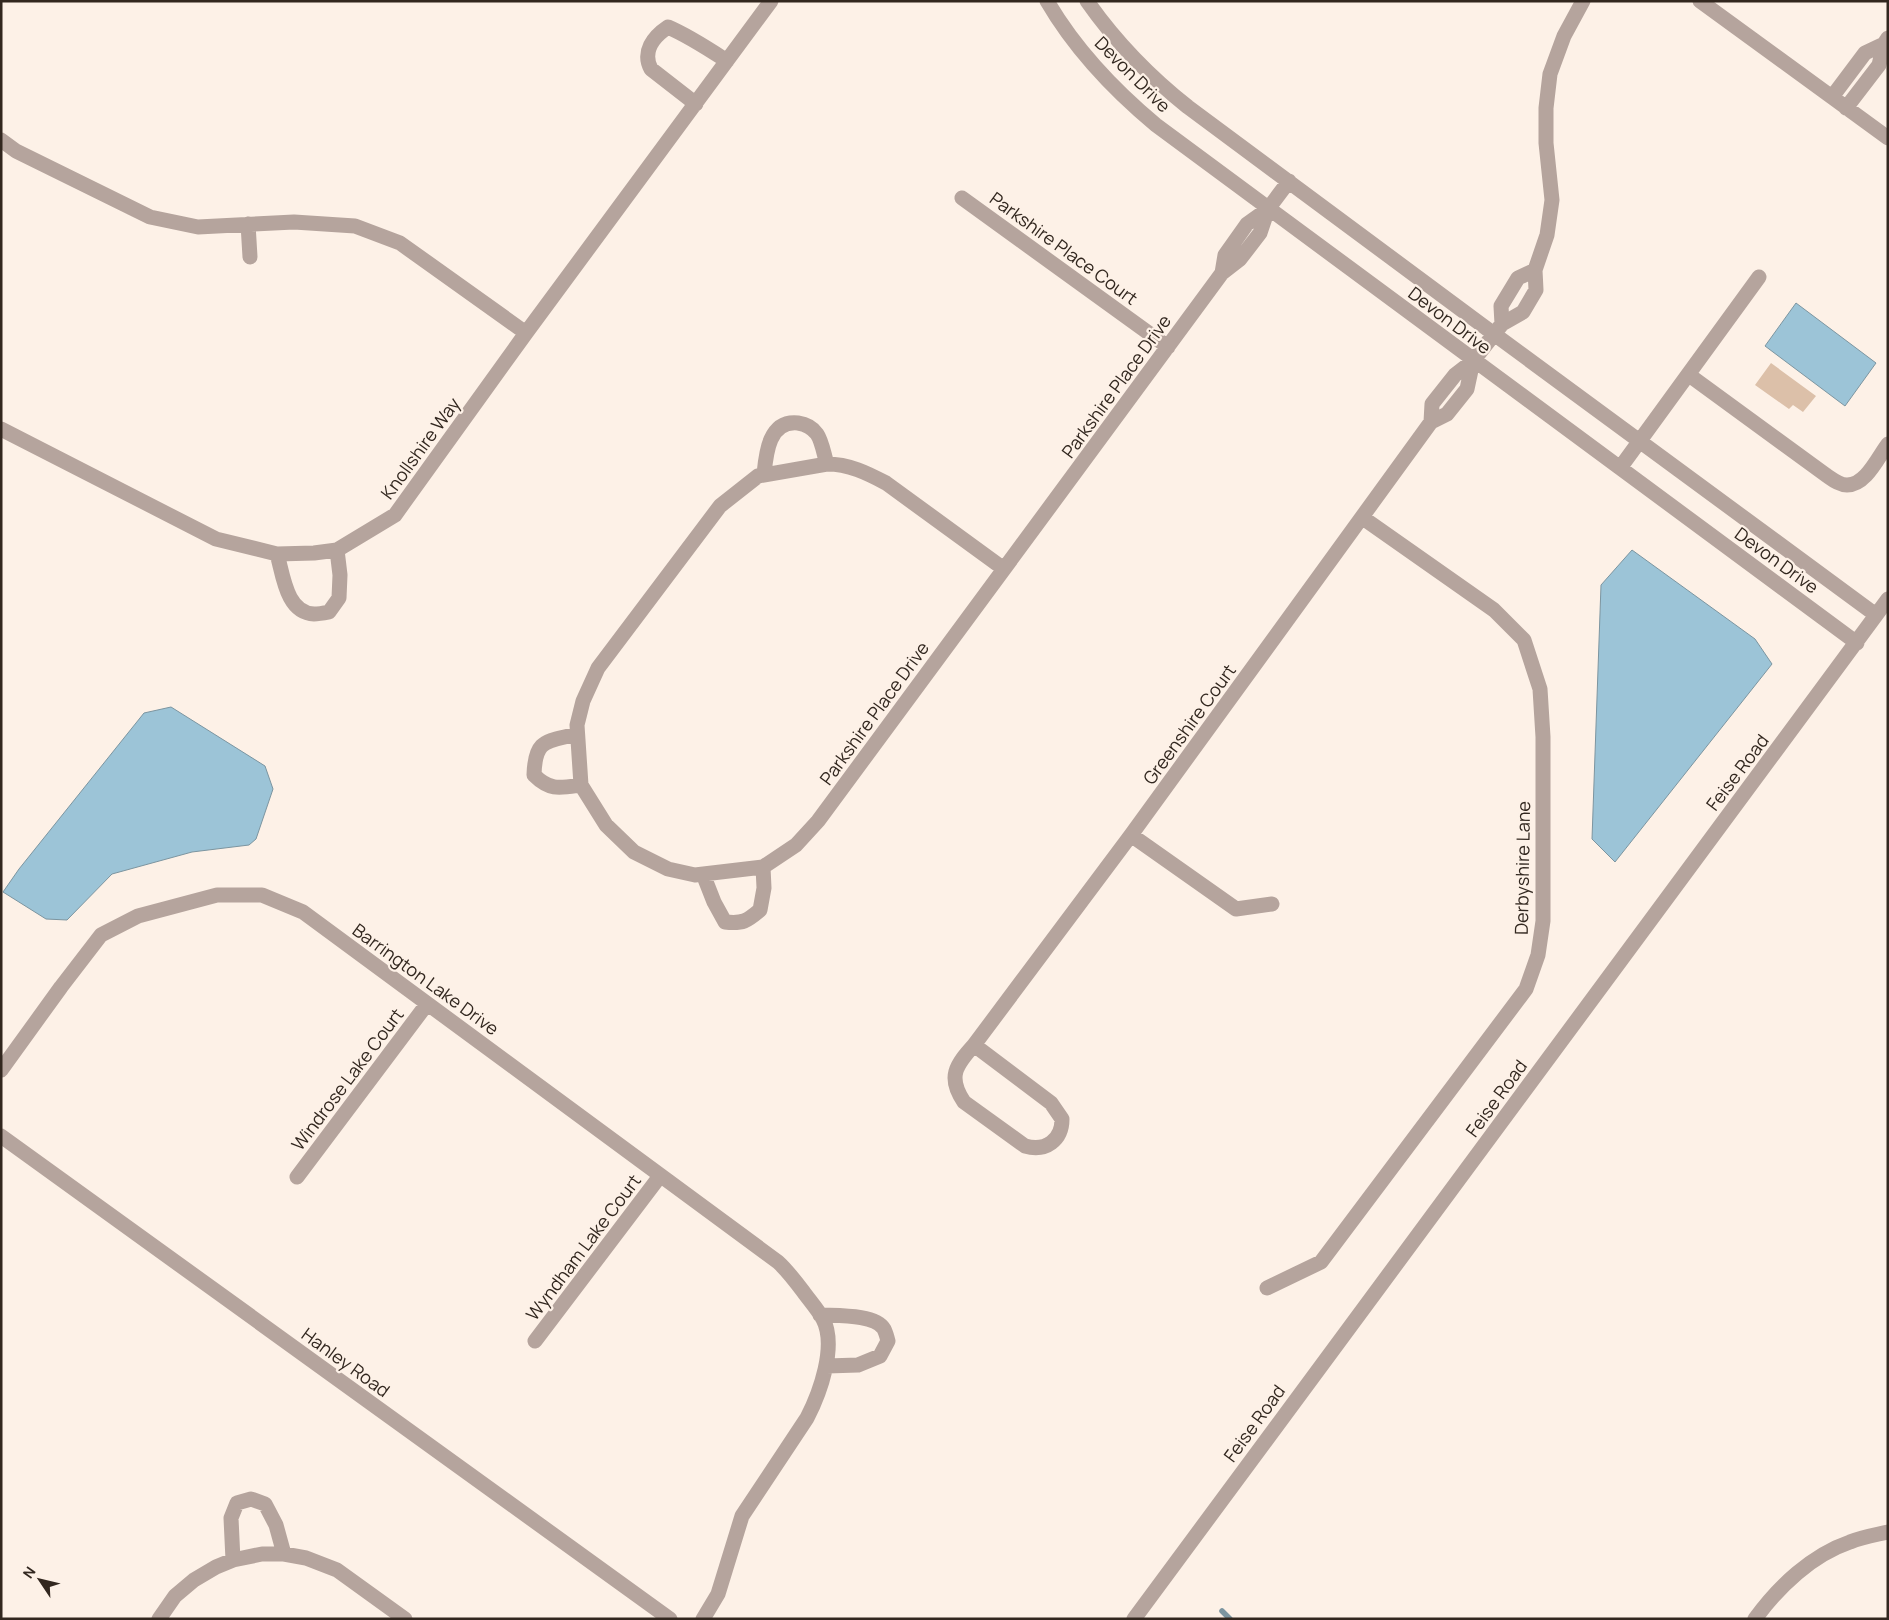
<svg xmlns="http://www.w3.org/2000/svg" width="1889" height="1620" viewBox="0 0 1889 1620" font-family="Manrope,sans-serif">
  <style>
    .water { fill: #9cc4d7; stroke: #7c95a0 }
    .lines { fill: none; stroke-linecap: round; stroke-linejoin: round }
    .stream { stroke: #7c95a0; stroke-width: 5.5 }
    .building { fill: #dcc0a9 }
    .minor { stroke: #b5a49d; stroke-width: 15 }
    .labels { text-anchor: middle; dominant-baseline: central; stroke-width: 4.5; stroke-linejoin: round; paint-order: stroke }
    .street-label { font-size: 18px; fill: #32271f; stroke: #fdf1e7 }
  </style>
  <rect width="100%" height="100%" fill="#fdf1e7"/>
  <path class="water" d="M 1796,303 L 1876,363 L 1845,406 L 1765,346 Z
    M 1632,550 L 1755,639 L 1772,664 L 1615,862 L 1592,839 L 1601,585 Z
    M 171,707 L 265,766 L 273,789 L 256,839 L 249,845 L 192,852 L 112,874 L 67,920 L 46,919 L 3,892 L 19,869 L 144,713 Z"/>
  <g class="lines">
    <path class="stream" d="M 1222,1611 L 1230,1619"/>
  </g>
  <path class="building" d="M 1771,363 L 1816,396 L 1803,412 L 1793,405 L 1789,409 L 1755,385 Z"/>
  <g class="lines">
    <path class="minor" d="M 1047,1 C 1075,49 1114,90 1156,125 L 1857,643
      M 1087,1 C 1115,41 1150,77 1188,107 L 1494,334 L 1876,615
      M 1700,1 L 1888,138
      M 1832,97 L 1865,53 L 1884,44
      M 696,104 L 651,69 C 642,52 653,37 668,27 C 689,36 707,48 727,61
      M 1846,108 L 1879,65 L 1884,44 L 1888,38
      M 1,140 L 16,151 L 150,217 L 198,227 L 294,222 L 355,226 L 400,243 L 526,333
      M 962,198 L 1168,347
      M 248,224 L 250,257
      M 1222,273 L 1225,255 L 1247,224 L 1268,209
      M 1502,324 L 1501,306 L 1518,278 L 1535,270
      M 1689,375 L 1826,475 C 1832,479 1839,485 1847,485 C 1866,485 1878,457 1888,444
      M 1431,422 L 1432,404 L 1455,375 L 1473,361 L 1502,324 L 1523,312 L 1536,290 L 1535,270 L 1547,235 L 1552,200 L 1546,143 L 1546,108 L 1550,74 L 1564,36 L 1583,1
      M 1,429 L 216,539 L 277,554 L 314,553 L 337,550 L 395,515 L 526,333 L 771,1
      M 827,464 C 849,464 867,473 886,483 L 1004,569 L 818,821 L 796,845 L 763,867 L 695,875 L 668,869 L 634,852 L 606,825 L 581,785 L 577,725 L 583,701 L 598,668 L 720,506 L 758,476 Z
      M 1620,468 L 1759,277
      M 764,474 C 766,453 769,420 798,423 C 805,424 812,427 817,434 C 822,441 824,455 827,464
      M 277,554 C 283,574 286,613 314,614 C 319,614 324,613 329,612 L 339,598 L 340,575 L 337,550
      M 1004,569 L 1222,273 L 1240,259 L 1260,233 L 1268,209 L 1289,181
      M 577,734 C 547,742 535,738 534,775 C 550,791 560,788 581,785
      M 1131,835 L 1236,909 L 1272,904
      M 703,874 L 714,902 L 725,922 C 743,924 747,921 760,910 L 764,888 L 763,867
      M 974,1045 C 956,1065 947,1077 964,1102 L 1025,1146 C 1046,1152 1062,1140 1062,1119 L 1051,1103 L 974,1045 L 1131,835 L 1431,422 L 1447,414 L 1467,389 L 1473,361
      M 1,1070 L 61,987 L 101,935 L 138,916 L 217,895 L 262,895 L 303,912 L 778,1262 C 788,1271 796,1282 805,1294 C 811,1302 818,1310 823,1319 C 837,1346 820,1393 807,1418 L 742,1516 L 718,1594 L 703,1619
      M 1,1136 L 670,1619
      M 297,1177 L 427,1004
      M 1267,1288 L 1321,1262 L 1526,989 L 1538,955 L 1543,921 L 1543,737 L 1540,689 L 1524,640 L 1494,610 L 1363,518
      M 820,1315 C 836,1316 875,1314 884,1329 C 886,1333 887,1337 888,1341 L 880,1356 L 858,1365 L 827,1366
      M 535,1341 L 660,1176
      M 233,1560 L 231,1518 L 237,1503 L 251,1499 L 265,1504 L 276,1525 L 284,1554
      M 159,1619 L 175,1596 L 194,1580 L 216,1567 L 233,1560 L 262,1554 L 284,1554 L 306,1558 L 337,1570 L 405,1619
      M 1134,1619 L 1888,599
      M 1755,1619 C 1779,1586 1812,1555 1850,1542 C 1862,1537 1875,1535 1888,1532"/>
  </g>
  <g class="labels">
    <g class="street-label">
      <text transform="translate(1133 74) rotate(45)">Devon Drive</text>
      <text transform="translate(1064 248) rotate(36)">Parkshire Place Court</text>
      <text transform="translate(1450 320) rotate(37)">Devon Drive</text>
      <text transform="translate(1116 386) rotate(-54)">Parkshire Place Drive</text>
      <text transform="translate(420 448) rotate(-54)">Knollshire Way</text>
      <text transform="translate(1777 560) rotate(36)">Devon Drive</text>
      <text transform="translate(874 713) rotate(-54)">Parkshire Place Drive</text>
      <text transform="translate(1189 724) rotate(-54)">Greenshire Court</text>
      <text transform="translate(1737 772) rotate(-53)">Feise Road</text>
      <text transform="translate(1522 868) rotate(-89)">Derbyshire Lane</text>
      <text transform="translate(426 979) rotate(36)">Barrington Lake Drive</text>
      <text transform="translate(347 1079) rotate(-53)">Windrose Lake Court</text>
      <text transform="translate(1496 1098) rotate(-54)">Feise Road</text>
      <text transform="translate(583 1247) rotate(-53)">Wyndham Lake Court</text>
      <text transform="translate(346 1362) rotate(36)">Hanley Road</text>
      <text transform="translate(1254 1423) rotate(-54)">Feise Road</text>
    </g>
  </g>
  <rect width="1889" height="1620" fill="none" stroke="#32271f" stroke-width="5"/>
  <g transform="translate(40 1580) rotate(305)" stroke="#fdf1e7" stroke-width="4" paint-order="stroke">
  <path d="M0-4L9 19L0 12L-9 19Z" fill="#32271f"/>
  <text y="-8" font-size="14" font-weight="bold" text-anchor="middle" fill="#32271f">N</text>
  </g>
</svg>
